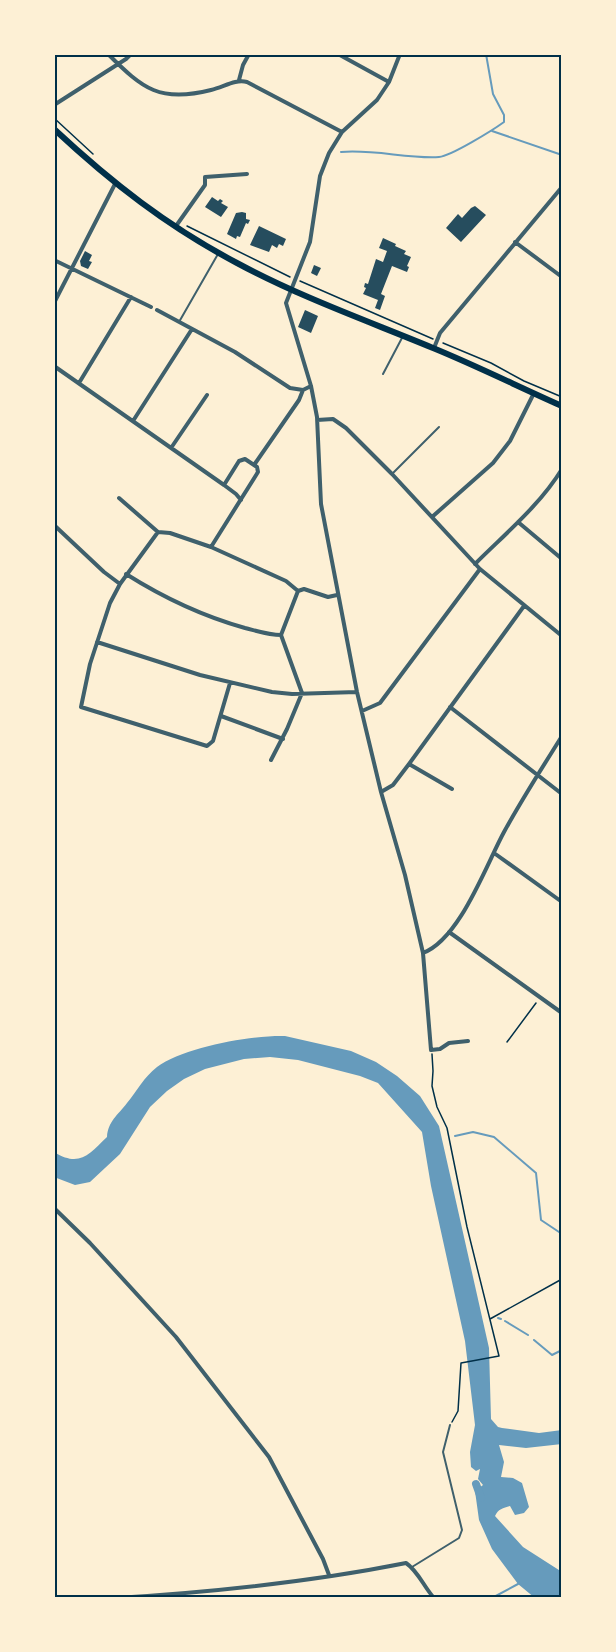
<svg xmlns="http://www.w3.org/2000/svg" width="616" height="1652" viewBox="0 0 616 1652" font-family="Quicksand,sans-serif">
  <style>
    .water { fill: #669bbc }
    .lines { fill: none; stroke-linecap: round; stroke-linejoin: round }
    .stream { stroke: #669bbc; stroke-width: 2 }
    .canal { stroke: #669bbc; stroke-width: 8 }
    .building { fill: #264d5e }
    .path { stroke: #003049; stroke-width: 1.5 }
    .service { stroke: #3f606c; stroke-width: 2 }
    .minor { stroke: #3f606c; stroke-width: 4 }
    .primary { stroke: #003049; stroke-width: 6 }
    .neatline { fill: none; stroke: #003049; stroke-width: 2 }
  </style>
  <rect width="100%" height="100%" fill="#fdf0d5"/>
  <path class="water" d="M 285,1036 L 351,1051 L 376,1062 L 397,1076 L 420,1096 L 439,1126 L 489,1348 L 491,1419 L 498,1427 L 502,1428 L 539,1433 L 562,1430 L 562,1444 L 526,1448 L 499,1445 L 504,1462 L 501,1477 L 513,1478 L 522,1483 L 529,1507 L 524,1513 L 515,1515 L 510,1506 C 503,1508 498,1509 495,1516 L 523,1547 L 562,1572 L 562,1598 L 535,1598 L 518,1584 L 492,1549 L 479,1520 L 475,1491 L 483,1485 L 478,1479 L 480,1469 L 476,1471 L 471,1467 L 470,1452 L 475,1425 L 465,1341 L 431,1186 L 422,1132 L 378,1083 L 360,1076 L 298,1060 L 270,1057 L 244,1059 L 205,1069 L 184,1079 L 167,1091 L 150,1107 L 120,1154 L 90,1182 L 75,1185 L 54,1177 L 54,1152 C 80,1168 89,1154 107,1137 C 108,1121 118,1115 127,1103 C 137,1091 144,1077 157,1067 C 184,1047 252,1035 285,1036 Z"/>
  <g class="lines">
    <path class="stream" d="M 492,131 L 562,155
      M 341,152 C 374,149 408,159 439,157 C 451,156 493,130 504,122 L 504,115 L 493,94 L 486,54
      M 455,1136 L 473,1132 L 494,1137 L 536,1173 L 541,1220 L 562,1234
      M 498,1318 L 501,1319
      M 505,1321 L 528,1335
      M 534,1340 L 552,1355 L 562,1350
      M 562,1409 L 562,1410
      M 492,1598 L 518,1584"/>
    <path class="canal" d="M 476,1484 L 481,1498"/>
  </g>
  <path class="building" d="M 212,197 L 218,201 L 220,199 L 223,201 L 221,203 L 228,207 L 221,217 L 205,207 Z
    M 475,206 L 486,215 L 461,242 L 446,228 L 458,214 L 462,218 L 471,208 Z
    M 242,212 L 246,213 L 246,219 L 250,220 L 248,224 L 246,223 L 240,237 L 237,236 L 236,239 L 227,234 L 236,213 Z
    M 259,226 L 286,239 L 283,246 L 279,244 L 277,248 L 272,245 L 269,252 L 250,245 Z
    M 383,238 L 396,244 L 395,246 L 406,251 L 404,254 L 411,257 L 407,266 L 409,267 L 407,272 L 392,266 L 381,294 L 385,296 L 380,310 L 375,308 L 378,300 L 363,294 L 366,288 L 364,287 L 365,283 L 368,284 L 376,259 L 383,262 L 387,251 L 379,248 Z
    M 85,251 L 92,255 L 89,261 L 92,262 L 88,269 L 81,266 L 80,261 Z
    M 314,265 L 321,268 L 317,276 L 311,273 Z
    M 305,310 L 318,316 L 311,333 L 298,327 Z"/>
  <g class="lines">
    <path class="path" d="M 54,118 L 93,154
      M 187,226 L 290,277
      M 300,281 L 433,339
      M 443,343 L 491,363 L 524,381 L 562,397
      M 507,1042 L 536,1003
      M 432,1054 L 433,1071 L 432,1086 L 437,1107 L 447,1128 L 467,1227 L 499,1356 L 461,1363 L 458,1411 L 452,1422
      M 490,1319 L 562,1279"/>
    <path class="service" d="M 179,322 L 218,254
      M 383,374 L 403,336
      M 392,474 L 439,427
      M 412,1567 L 459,1538 L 462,1530 L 443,1452 L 450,1425"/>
    <path class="minor" d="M 108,54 C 143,89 160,103 211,90 C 224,87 235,79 247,82 L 342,132
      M 338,54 L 389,82
      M 400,54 L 389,82 L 377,100 L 342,132 L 329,153 L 320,176 L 310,242 L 286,303 L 311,386 L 317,417 L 321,504 L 357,692 L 381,792 L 405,875 L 423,953 L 431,1050 L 440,1049 L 449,1043 L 468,1041
      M 239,80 L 243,65 L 249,54
      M 54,105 L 126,59 L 131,54
      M 176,226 L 205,185 L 205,177 L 247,174
      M 515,242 L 562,277
      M 54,260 L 151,307
      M 54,303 L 115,184
      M 157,310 L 235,352 L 290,388 L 303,390 L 311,386
      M 434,348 L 440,333 L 562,187
      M 54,366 L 224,485 L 236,494 L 241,500
      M 79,383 L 131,297
      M 317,420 L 333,419 L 346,428 L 392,474 L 480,569 L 562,636
      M 133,421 L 192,329
      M 171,448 L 207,395
      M 224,485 L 239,461 L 245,459 L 254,465
      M 119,498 L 158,532 L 170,533 L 211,547 L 286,581 L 298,591
      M 432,517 L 493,463 L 510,441 L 534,393
      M 518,522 L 562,559
      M 54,525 L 104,572 L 120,584
      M 158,532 L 120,584 L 110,603 L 90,664 L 81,707 L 207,746 L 213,741 L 230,683
      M 211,547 L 258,472 L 257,467 L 254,465 L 299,400 L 303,390
      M 475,564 C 505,534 540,505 562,469
      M 126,574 C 164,598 202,616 245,628 C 257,631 269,635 281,635
      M 298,591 L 304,589 L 328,597 L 337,595
      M 97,642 L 200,675 L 272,692 L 292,694 L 357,692
      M 450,707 L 562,794
      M 362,711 L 380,703 L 480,569
      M 221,716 L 283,739
      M 271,760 L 287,729 L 302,693 L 281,635 L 298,591
      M 409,764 L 452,789
      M 381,792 L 393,785 L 409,764 L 524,606
      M 494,853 L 562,902
      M 449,932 L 562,1013
      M 423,953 C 460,939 486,865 504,832 C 522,799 542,768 562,736
      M 54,1208 L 90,1243 L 176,1337 L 269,1457 L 323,1559 L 329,1575
      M 116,1598 C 213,1592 311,1582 406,1563 C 418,1571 424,1587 434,1598"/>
    <path class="primary" d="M 54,129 C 112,183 167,226 237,263 C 300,297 368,321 433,348 C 477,366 519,387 562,406"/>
  </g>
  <rect width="616" height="1652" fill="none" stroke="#fdf0d5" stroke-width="111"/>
  <rect x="56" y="56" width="504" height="1540" class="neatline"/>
</svg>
